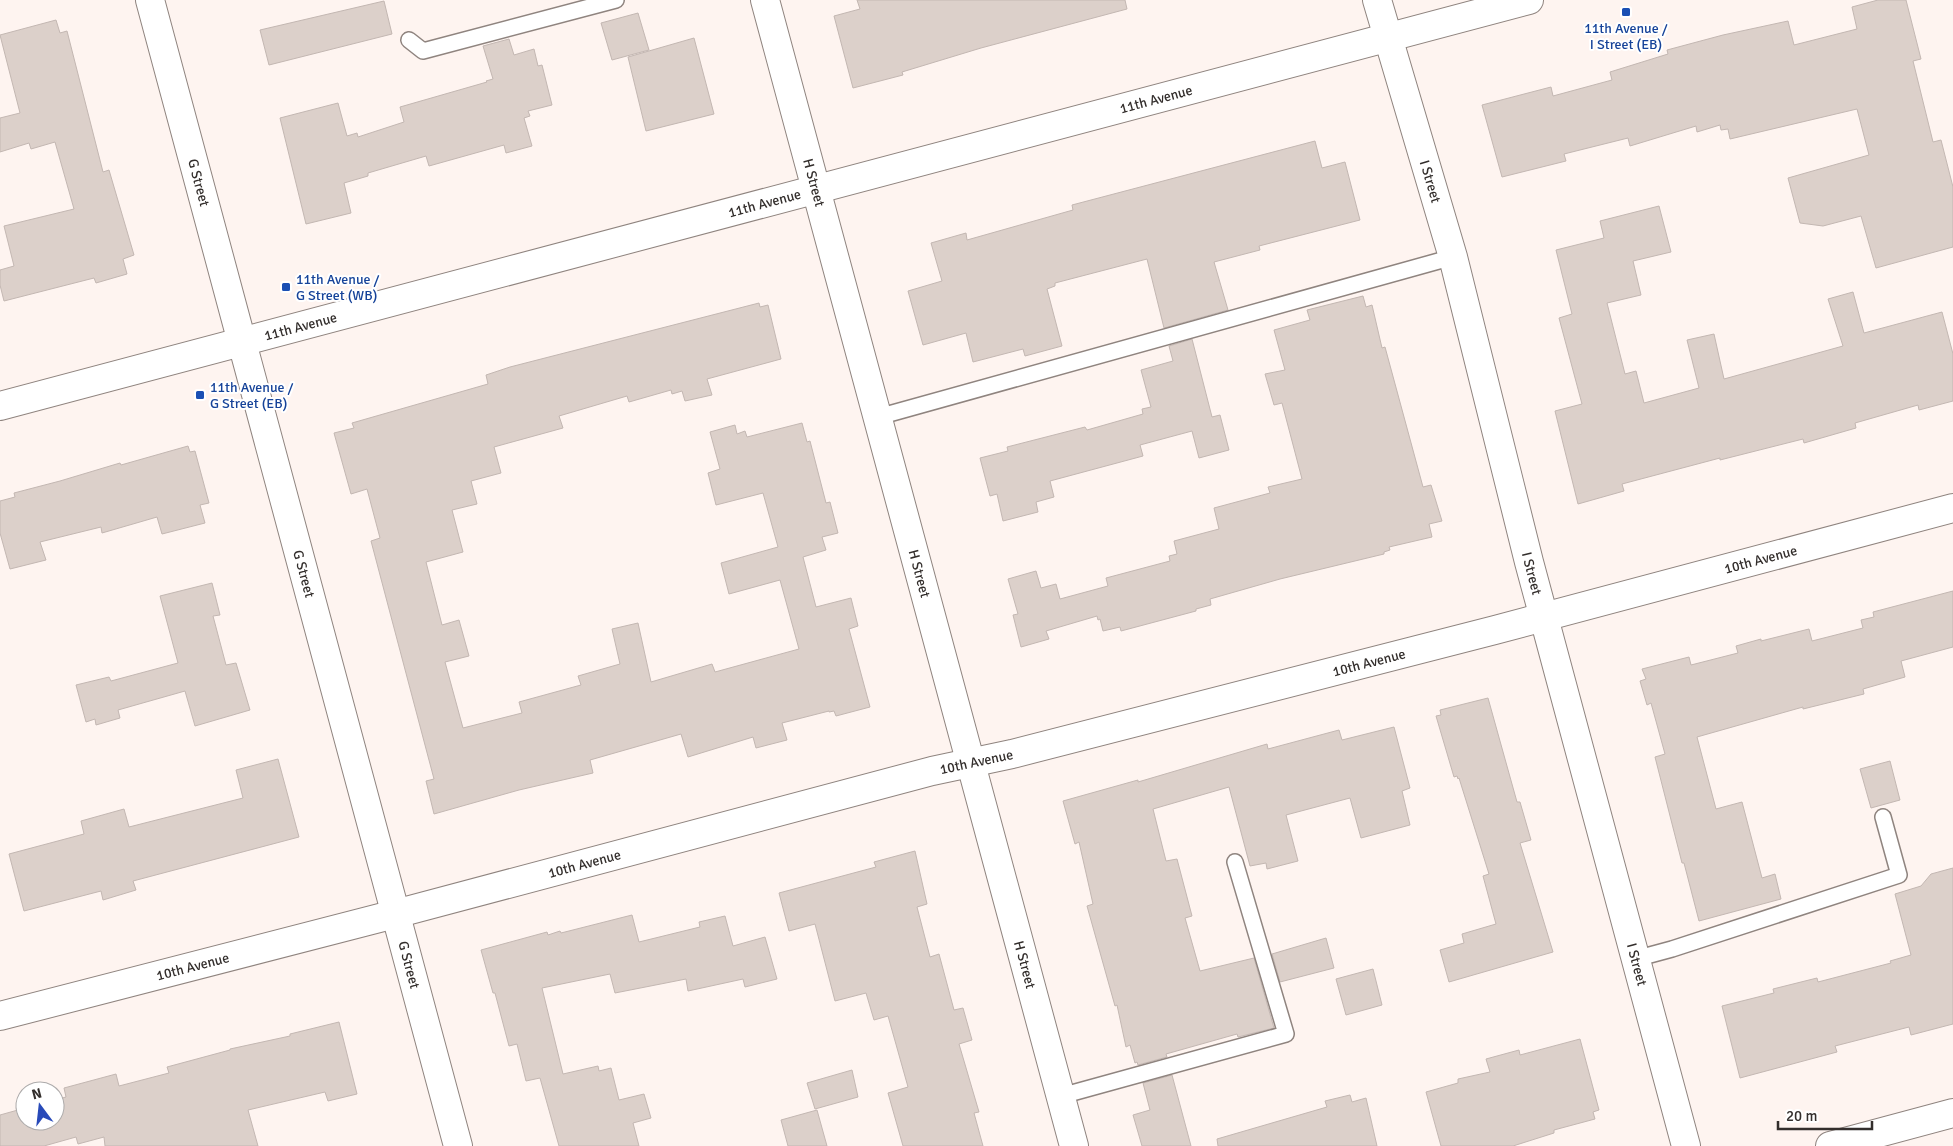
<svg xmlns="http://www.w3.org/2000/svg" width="1953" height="1146" viewBox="0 0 1953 1146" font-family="Signika,sans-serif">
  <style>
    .building { fill: #dcd0ca; stroke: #c3b7b2 }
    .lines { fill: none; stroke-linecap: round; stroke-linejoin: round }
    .lane-casing { stroke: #8f847f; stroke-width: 18 }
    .street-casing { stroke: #8f847f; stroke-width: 30 }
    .secondary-casing { stroke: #8f847f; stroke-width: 30 }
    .lane { stroke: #fff; stroke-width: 15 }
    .street { stroke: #fff; stroke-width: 28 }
    .secondary { stroke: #fff; stroke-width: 28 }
    .transit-dot { fill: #1a4fb4; stroke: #fff; stroke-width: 2 }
    .labels { text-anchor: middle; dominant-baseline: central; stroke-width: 4; stroke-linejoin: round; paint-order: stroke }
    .transit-label { font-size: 14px; fill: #164399; stroke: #fff; text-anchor: start }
    .street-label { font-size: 14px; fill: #332e2c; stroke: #fff }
  </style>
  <rect width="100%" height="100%" fill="#fef4f0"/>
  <path class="building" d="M 857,0 L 1125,0 L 1127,9 L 981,48 L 902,72 L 903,75 L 853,88 L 834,16 L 860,9 Z
    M 1878,0 L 1906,0 L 1921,59 L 1913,61 L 1933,142 L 1941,140 L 1953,187 L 1953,247 L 1876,268 L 1861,216 L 1823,226 L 1800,223 L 1788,178 L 1869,155 L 1857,109 L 1730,139 L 1728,129 L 1721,130 L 1720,125 L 1697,132 L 1696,126 L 1630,146 L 1628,138 L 1564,154 L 1566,161 L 1502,177 L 1482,105 L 1551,87 L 1553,96 L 1612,80 L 1610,72 L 1668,54 L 1667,50 L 1723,35 L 1788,21 L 1794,45 L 1857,29 L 1852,7 Z
    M 384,1 L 392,34 L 269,65 L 260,30 Z
    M 638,13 L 649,50 L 612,60 L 601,23 Z
    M 56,20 L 60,33 L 67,31 L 103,172 L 109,170 L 134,255 L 123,259 L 127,274 L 96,283 L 94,278 L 4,301 L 0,285 L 0,270 L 14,266 L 4,226 L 74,209 L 55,142 L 31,149 L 29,143 L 0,152 L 0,118 L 20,113 L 0,35 Z
    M 694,38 L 714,114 L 646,131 L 628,57 Z
    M 509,39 L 514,55 L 534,49 L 538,66 L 542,65 L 552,105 L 528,111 L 530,116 L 524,118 L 532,146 L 506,153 L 504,145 L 429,166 L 426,156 L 368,173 L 368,176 L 344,183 L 351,213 L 306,224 L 280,118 L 338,103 L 347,136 L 357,133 L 358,137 L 404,122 L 400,107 L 487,82 L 486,81 L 493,79 L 483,46 Z
    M 1315,141 L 1322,168 L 1345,162 L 1360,220 L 1259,246 L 1260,250 L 1214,262 L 1228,310 L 1164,328 L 1147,259 L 1055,283 L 1055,286 L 1047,289 L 1062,346 L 1025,356 L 1023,349 L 973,362 L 966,333 L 923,345 L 908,291 L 942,281 L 931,243 L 966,233 L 967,240 L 1073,210 L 1072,205 Z
    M 1659,206 L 1671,252 L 1633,261 L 1641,295 L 1607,303 L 1625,374 L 1636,371 L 1644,403 L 1699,388 L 1687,340 L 1714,334 L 1724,379 L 1843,346 L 1828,299 L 1853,292 L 1864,333 L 1942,312 L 1953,354 L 1953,401 L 1919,410 L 1918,405 L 1855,423 L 1856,428 L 1804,443 L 1803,439 L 1720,460 L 1720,458 L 1622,484 L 1624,491 L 1578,504 L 1555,411 L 1582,404 L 1559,318 L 1572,314 L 1556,250 L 1604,238 L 1600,221 Z
    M 1363,296 L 1366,307 L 1372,305 L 1382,348 L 1385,347 L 1423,487 L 1431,485 L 1442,521 L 1429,524 L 1432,537 L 1389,547 L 1390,550 L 1384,552 L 1384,554 L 1280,579 L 1210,599 L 1211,605 L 1196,609 L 1196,611 L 1121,631 L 1120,627 L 1103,631 L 1100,619 L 1098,620 L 1097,616 L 1046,631 L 1049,639 L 1021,647 L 1013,615 L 1018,614 L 1008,579 L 1036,571 L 1041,588 L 1056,584 L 1060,599 L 1108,586 L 1106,578 L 1170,561 L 1169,556 L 1177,554 L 1174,541 L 1219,529 L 1214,508 L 1270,493 L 1268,487 L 1302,479 L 1282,403 L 1274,405 L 1265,374 L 1285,370 L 1274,330 L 1310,320 L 1307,310 Z
    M 759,303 L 760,307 L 768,305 L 781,359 L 707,379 L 712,395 L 685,401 L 682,391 L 672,394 L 671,390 L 629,402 L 627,396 L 559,416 L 563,428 L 494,447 L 501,473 L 471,481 L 477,504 L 452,510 L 463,552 L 426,562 L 442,625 L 459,620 L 469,656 L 445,662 L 463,728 L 522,713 L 519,702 L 581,685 L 578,676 L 620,664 L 612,629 L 638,623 L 651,682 L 712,664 L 715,672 L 799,649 L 780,580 L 729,594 L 721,563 L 778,547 L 763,493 L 716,505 L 708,473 L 720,469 L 710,432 L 735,425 L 737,434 L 745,431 L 747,437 L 802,423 L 807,442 L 810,441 L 826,503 L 830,502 L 838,533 L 822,537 L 826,550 L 803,557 L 816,607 L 851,598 L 858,626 L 849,629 L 870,707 L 836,716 L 834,711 L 829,712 L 829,711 L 782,723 L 787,740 L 756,748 L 753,737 L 688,757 L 681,734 L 590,760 L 593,773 L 519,790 L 434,814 L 426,781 L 434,779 L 371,541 L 380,538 L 367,489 L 351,494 L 334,433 L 354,428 L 352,423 L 488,384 L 486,375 L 510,367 Z
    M 1192,339 L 1212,417 L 1220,415 L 1229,450 L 1199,458 L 1192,431 L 1140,445 L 1143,456 L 1050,481 L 1054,497 L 1036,502 L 1038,512 L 1003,521 L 997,494 L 990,496 L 980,458 L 1008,451 L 1007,447 L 1085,427 L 1087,430 L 1143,414 L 1142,409 L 1151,407 L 1141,370 L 1173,361 L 1169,346 Z
    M 188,446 L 190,452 L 195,451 L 209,503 L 200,505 L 205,523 L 162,534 L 157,517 L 102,533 L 101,527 L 40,542 L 46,560 L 10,569 L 0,533 L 0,501 L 15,497 L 14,493 L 60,481 L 120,463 L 121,465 Z
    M 212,583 L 220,615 L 213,616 L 226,665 L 236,663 L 250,710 L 195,726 L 185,691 L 118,710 L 120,718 L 96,725 L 95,719 L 86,722 L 76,685 L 109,677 L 111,681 L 178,663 L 160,596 Z
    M 1953,591 L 1953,647 L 1901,661 L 1905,677 L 1863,689 L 1864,694 L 1803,709 L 1803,707 L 1697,737 L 1716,809 L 1742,802 L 1762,878 L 1775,874 L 1781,899 L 1699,921 L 1684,863 L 1682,863 L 1655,757 L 1665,754 L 1651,703 L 1647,705 L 1640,681 L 1646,679 L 1642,669 L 1689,657 L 1691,665 L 1738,653 L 1736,646 L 1761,639 L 1761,641 L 1809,629 L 1812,641 L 1863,628 L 1861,620 L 1874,617 L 1873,612 Z
    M 1488,698 L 1517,802 L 1520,802 L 1531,840 L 1520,843 L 1553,952 L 1449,982 L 1440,950 L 1464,943 L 1462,934 L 1496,924 L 1483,876 L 1489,874 L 1459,778 L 1458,779 L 1457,776 L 1454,777 L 1436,716 L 1441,715 L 1440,710 Z
    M 1394,727 L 1410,788 L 1402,791 L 1410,825 L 1361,838 L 1350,798 L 1286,815 L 1298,861 L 1267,869 L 1266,863 L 1250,866 L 1229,787 L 1153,809 L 1166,861 L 1177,859 L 1192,916 L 1185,918 L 1200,971 L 1254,958 L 1274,1028 L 1238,1037 L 1237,1034 L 1166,1054 L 1167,1057 L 1138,1065 L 1137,1062 L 1135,1063 L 1130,1045 L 1126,1047 L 1117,1005 L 1115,1006 L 1087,906 L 1093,904 L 1079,842 L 1075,844 L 1063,801 L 1138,780 L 1138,782 L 1267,744 L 1268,749 L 1339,730 L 1342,740 Z
    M 278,759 L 299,837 L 133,881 L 136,890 L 103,900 L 101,891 L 24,911 L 9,854 L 84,834 L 81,821 L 124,809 L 129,827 L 243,798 L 236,770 Z
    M 1890,761 L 1900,800 L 1871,808 L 1860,769 Z
    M 915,851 L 927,904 L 917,907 L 930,957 L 939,954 L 954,1010 L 963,1008 L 972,1040 L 959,1044 L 979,1112 L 974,1113 L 983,1146 L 903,1146 L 888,1093 L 908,1087 L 888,1016 L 874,1020 L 866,993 L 835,1001 L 815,924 L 789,931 L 779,893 L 876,867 L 874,862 Z
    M 1953,868 L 1953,1024 L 1911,1035 L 1909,1027 L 1835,1046 L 1837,1052 L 1740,1078 L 1722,1006 L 1774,993 L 1773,989 L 1817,978 L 1818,982 L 1891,963 L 1890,961 L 1911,955 L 1895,894 L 1921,886 L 1931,874 Z
    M 632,915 L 639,942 L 700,927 L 699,922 L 725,916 L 733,946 L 765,937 L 777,979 L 745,987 L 743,979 L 688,991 L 686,979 L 615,993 L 610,974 L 542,988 L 563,1074 L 598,1066 L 599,1071 L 611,1068 L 619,1100 L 644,1094 L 651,1118 L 633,1123 L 639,1146 L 559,1146 L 540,1078 L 526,1081 L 517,1044 L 509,1046 L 495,993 L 493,993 L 481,950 L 547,932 L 548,935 L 560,931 L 561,933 Z
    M 1326,938 L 1334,968 L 1280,982 L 1272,954 Z
    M 1373,969 L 1382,1005 L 1346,1015 L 1336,979 Z
    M 339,1022 L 357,1094 L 328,1101 L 325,1092 L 248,1110 L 258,1146 L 105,1146 L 104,1137 L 78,1144 L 76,1137 L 44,1146 L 0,1146 L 0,1115 L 25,1108 L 25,1121 L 55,1121 L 55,1100 L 66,1097 L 64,1088 L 116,1074 L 119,1086 L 169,1073 L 167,1067 L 230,1050 L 230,1049 L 290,1036 L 290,1034 Z
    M 1580,1039 L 1599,1110 L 1593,1112 L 1595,1119 L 1554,1130 L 1554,1133 L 1513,1146 L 1441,1146 L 1426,1092 L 1458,1083 L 1458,1079 L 1490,1072 L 1486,1059 L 1519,1050 L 1520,1055 Z
    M 852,1070 L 858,1097 L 815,1109 L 807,1083 Z
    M 1172,1075 L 1191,1146 L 1142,1146 L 1133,1115 L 1150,1110 L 1143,1083 Z
    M 1350,1095 L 1352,1102 L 1366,1098 L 1377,1146 L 1218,1146 L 1217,1139 L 1327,1107 L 1325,1101 Z
    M 817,1110 L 827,1146 L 788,1146 L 781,1120 Z"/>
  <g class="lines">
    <defs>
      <path id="lane" d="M 409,40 L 423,51 L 616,0
        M 878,417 L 1453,257
        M 1635,959 L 1672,949 L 1899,875 L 1883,817
        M 1061,1096 L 1286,1034 L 1235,862"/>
      <g id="street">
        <path id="s1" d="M 150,0 L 458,1146"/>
        <path id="s2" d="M 765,0 L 1074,1146"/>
        <path id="s3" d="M 0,1016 L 395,914 L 932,771 L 1012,754 L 1495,630 L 1953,508"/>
        <path d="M 1830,1146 L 1953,1113"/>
      </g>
      <g id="secondary">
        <path id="s4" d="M 1377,0 L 1453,257 L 1529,562 L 1686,1146"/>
        <path id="s5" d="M 0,406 L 1529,0"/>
      </g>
    </defs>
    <use href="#lane" class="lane-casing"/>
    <use href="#street" class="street-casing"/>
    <use href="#secondary" class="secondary-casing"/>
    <use href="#lane" class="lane"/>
    <use href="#street" class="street"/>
    <use href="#secondary" class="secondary"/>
  </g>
  <g class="transit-dot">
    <rect x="1621" y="7" width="10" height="10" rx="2.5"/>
    <rect x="281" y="282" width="10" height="10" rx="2.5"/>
    <rect x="195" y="390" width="10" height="10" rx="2.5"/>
  </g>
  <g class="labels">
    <g class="transit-label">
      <text x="1626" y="28" text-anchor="middle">11th Avenue /<tspan x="1626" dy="16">I Street (EB)</tspan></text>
      <text x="296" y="279">11th Avenue /<tspan x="296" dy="16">G Street (WB)</tspan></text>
      <text x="210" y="387">11th Avenue /<tspan x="210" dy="16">G Street (EB)</tspan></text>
    </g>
    <g class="street-label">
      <text stroke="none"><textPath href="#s5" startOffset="1196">11th Avenue</textPath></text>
      <text stroke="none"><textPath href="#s4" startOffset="189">I Street</textPath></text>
      <text stroke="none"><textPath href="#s1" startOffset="189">G Street</textPath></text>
      <text stroke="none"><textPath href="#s2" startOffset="189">H Street</textPath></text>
      <text stroke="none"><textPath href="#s5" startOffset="791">11th Avenue</textPath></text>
      <text stroke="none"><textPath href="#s5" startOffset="311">11th Avenue</textPath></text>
      <text stroke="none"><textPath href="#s3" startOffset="1819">10th Avenue</textPath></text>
      <text stroke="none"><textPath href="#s1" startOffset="594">G Street</textPath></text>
      <text stroke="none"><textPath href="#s2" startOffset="594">H Street</textPath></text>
      <text stroke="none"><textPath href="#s4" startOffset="594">I Street</textPath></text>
      <text stroke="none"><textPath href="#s3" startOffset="1414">10th Avenue</textPath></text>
      <text stroke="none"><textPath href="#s3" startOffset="1009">10th Avenue</textPath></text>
      <text stroke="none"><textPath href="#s3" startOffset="604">10th Avenue</textPath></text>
      <text stroke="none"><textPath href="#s1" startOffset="999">G Street</textPath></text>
      <text stroke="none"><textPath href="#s2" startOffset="999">H Street</textPath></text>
      <text stroke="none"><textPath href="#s4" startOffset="999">I Street</textPath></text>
      <text stroke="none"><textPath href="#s3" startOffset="199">10th Avenue</textPath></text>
    </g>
  </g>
  <g transform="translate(40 1106) rotate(345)"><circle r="24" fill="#ffffff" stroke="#adabab"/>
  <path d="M0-4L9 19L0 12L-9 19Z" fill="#284ab9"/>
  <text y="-8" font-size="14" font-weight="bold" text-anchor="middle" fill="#332e2c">N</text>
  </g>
  <path d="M1778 1121v8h94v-8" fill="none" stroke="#332e2c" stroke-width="2.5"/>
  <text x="1786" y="1121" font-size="15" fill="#332e2c" stroke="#ffffff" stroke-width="4" paint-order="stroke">20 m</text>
</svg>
